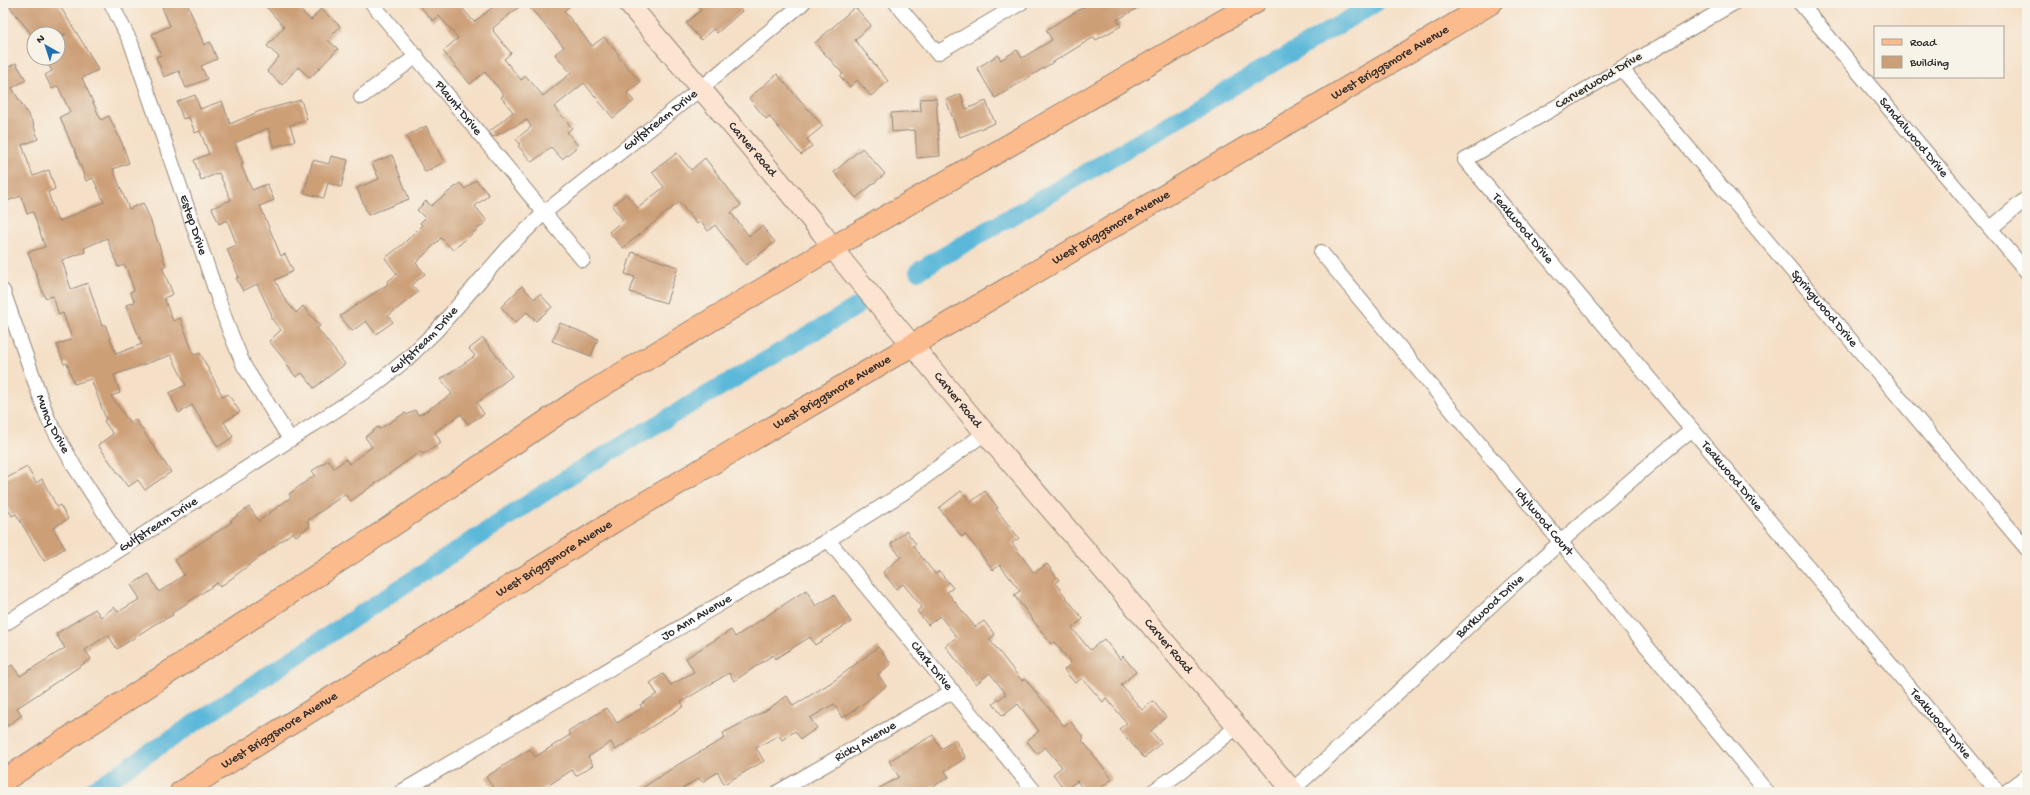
<svg xmlns="http://www.w3.org/2000/svg" width="2030" height="795" viewBox="0 0 2030 795" font-family="'Gochi Hand',sans-serif">
  <style>
    .lines { fill: none; stroke-linecap: round; stroke-linejoin: round }
    .canal { stroke: #5bb8d9; stroke-width: 18 }
    .building { fill: #cc9f77; fill-rule: evenodd }
    .street-casing { stroke: #908578; stroke-width: 16 }
    .secondary-casing { stroke: #908578; stroke-width: 22 }
    .primary-casing { stroke: #908578; stroke-width: 24 }
    .street { stroke: #fff; stroke-width: 14 }
    .secondary { stroke: #fde4d1; stroke-width: 20 }
    .primary { stroke: #fbbb8d; stroke-width: 22 }
    .labels { text-anchor: middle; dominant-baseline: central; stroke-width: 3; stroke-linejoin: round; paint-order: stroke }
    .street-label { font-size: 13px; fill: #2b2b2b; stroke: #f7f3e8 }
  </style>
  <rect width="100%" height="100%" fill="#f7f3e8"/>
  <filter id="ink" filterUnits="userSpaceOnUse"><feTurbulence type="fractalNoise" baseFrequency=".025" numOctaves="2"/><feDisplacementMap in="SourceGraphic" scale="8" xChannelSelector="R" yChannelSelector="G"/><feConvolveMatrix kernelMatrix="1 2 1 2 8 2 1 2 1" color-interpolation-filters="sRGB"/></filter>
  <filter id="wash" filterUnits="userSpaceOnUse"><feTurbulence type="fractalNoise" baseFrequency=".012" numOctaves="4" result="noise"/><feDisplacementMap in="SourceGraphic" scale="16" xChannelSelector="R" yChannelSelector="G"/><feGaussianBlur stdDeviation="0.9" result="paint"/><feColorMatrix in="noise" values="0 0 0 0 0 0 0 0 0 0 0 0 0 0 0 0 0 1.4 0 .05"/><feComposite in="paint" operator="in"/></filter>
  <g filter="url(#wash)">
    <rect width="100%" height="100%" fill="#f5dfc6"/>
    <g class="lines">
      <path class="canal" d="M 918,271 L 1376,3
        M 90,792 L 576,472 L 856,307"/>
    </g>
    <g id="blocks">
      <path class="building" d="M 7,3 L 58,3 L 89,53 L 98,70 L 82,78 L 101,120 L 109,116 L 122,143 L 129,163 L 113,169 L 129,209 L 143,203 L 150,219 L 166,266 L 162,267 L 173,294 L 164,298 L 173,321 L 180,318 L 194,355 L 200,353 L 223,397 L 228,394 L 240,412 L 224,422 L 233,437 L 218,447 L 192,405 L 179,413 L 169,393 L 186,385 L 171,355 L 114,375 L 120,393 L 111,396 L 130,423 L 135,419 L 171,472 L 145,490 L 138,480 L 128,487 L 98,445 L 113,434 L 104,421 L 106,419 L 91,379 L 74,384 L 67,363 L 64,364 L 57,345 L 72,339 L 63,313 L 59,315 L 53,296 L 45,298 L 28,252 L 45,247 L 33,212 L 27,214 L 21,196 L 7,201 L 3,189 L 3,70 L 16,63 L 26,80 L 12,88 L 33,123 L 38,139 L 22,145 L 33,176 L 49,170 L 55,189 L 48,192 L 57,220 L 60,221 L 104,202 L 93,178 L 86,181 L 74,148 L 73,148 L 60,117 L 70,112 L 58,86 L 52,89 L 45,75 L 52,71 L 45,58 L 58,58 L 58,39 L 66,34 L 31,34 ZM 107,238 L 118,267 L 125,265 L 134,290 L 130,292 L 135,302 L 126,305 L 142,344 L 116,354 L 105,324 L 102,326 L 88,283 L 71,289 L 62,260 L 85,252 L 84,248 Z
        M 172,3 L 187,3 L 204,45 L 210,42 L 217,59 L 201,66 L 207,79 L 186,88 L 179,71 L 164,77 L 156,57 L 161,55 L 152,34 L 170,26 L 162,7 Z
        M 263,3 L 292,3 L 311,20 L 321,9 L 340,26 L 328,40 L 338,49 L 310,78 L 298,67 L 282,85 L 267,71 L 279,57 L 267,46 L 284,27 Z
        M 417,3 L 458,3 L 474,22 L 498,3 L 524,3 L 493,28 L 494,30 L 493,31 L 511,53 L 504,59 L 521,80 L 526,76 L 543,96 L 571,73 L 555,54 L 564,47 L 526,3 L 573,3 L 564,11 L 592,46 L 604,37 L 619,55 L 618,56 L 640,82 L 627,93 L 634,101 L 613,118 L 584,83 L 554,107 L 572,128 L 567,132 L 578,146 L 562,159 L 551,147 L 532,162 L 518,146 L 520,144 L 516,139 L 531,127 L 527,120 L 493,137 L 489,132 L 513,112 L 501,97 L 504,95 L 485,72 L 470,84 L 443,51 L 458,38 L 439,16 L 433,21 Z
        M 696,3 L 735,3 L 742,11 L 717,33 L 713,29 L 701,40 L 686,23 L 701,10 Z
        M 1090,3 L 1146,3 L 1117,20 L 1121,26 L 1096,40 L 1094,37 L 995,98 L 977,68 L 998,55 L 1001,60 L 1017,50 L 1022,58 L 1052,40 L 1046,30 Z
        M 855,7 L 871,25 L 855,40 L 888,81 L 871,96 L 857,80 L 850,87 L 840,76 L 843,74 L 815,43 Z
        M 777,74 L 823,126 L 807,139 L 812,146 L 801,155 L 769,116 L 766,119 L 749,98 Z
        M 961,94 L 966,109 L 986,101 L 995,123 L 960,137 L 946,100 Z
        M 195,95 L 200,109 L 222,101 L 230,124 L 260,111 L 301,100 L 307,120 L 290,125 L 295,141 L 273,147 L 268,128 L 235,143 L 243,164 L 241,165 L 252,190 L 267,184 L 274,200 L 260,206 L 281,256 L 285,254 L 293,271 L 275,280 L 284,298 L 296,313 L 303,306 L 320,326 L 317,328 L 345,364 L 314,388 L 302,373 L 296,377 L 286,364 L 287,363 L 269,341 L 281,330 L 270,317 L 272,315 L 257,284 L 243,291 L 236,278 L 239,277 L 227,249 L 237,245 L 227,220 L 219,224 L 212,208 L 231,200 L 219,173 L 201,180 L 194,160 L 209,154 L 200,131 L 195,133 L 189,117 L 183,119 L 177,102 Z
        M 936,98 L 940,156 L 917,158 L 915,130 L 892,132 L 891,113 L 921,111 L 920,99 Z
        M 426,126 L 444,162 L 425,172 L 406,136 Z
        M 862,148 L 885,174 L 856,198 L 834,172 Z
        M 677,153 L 691,170 L 705,158 L 741,205 L 731,213 L 749,236 L 762,226 L 775,242 L 746,265 L 715,225 L 708,231 L 701,221 L 697,224 L 679,202 L 623,248 L 609,232 L 623,220 L 612,206 L 626,194 L 638,208 L 664,187 L 652,172 Z
        M 392,155 L 409,199 L 368,215 L 357,188 L 379,179 L 372,163 Z
        M 331,156 L 348,160 L 341,187 L 328,183 L 324,198 L 304,193 L 313,160 L 329,164 Z
        M 476,180 L 489,195 L 475,206 L 487,221 L 453,250 L 441,238 L 416,263 L 425,274 L 412,285 L 418,292 L 388,316 L 393,322 L 376,334 L 366,321 L 352,331 L 340,316 L 388,284 L 387,282 L 397,274 L 385,258 L 402,245 L 422,225 L 420,223 L 425,218 L 417,210 L 426,201 L 431,206 L 460,183 L 465,189 Z
        M 632,252 L 678,267 L 666,303 L 630,292 L 635,277 L 625,274 Z
        M 522,286 L 534,299 L 540,294 L 552,307 L 536,321 L 527,312 L 515,323 L 501,307 Z
        M 560,323 L 598,339 L 591,356 L 552,341 Z
        M 483,338 L 512,376 L 477,403 L 484,414 L 468,424 L 461,414 L 435,432 L 441,443 L 423,454 L 421,451 L 351,501 L 345,494 L 307,521 L 310,526 L 296,536 L 293,532 L 220,587 L 217,583 L 172,613 L 173,615 L 155,624 L 117,649 L 108,635 L 85,650 L 91,659 L 17,708 L 22,715 L 3,729 L 3,671 L 12,665 L 20,676 L 65,648 L 56,634 L 95,609 L 101,617 L 114,607 L 118,612 L 140,599 L 131,585 L 149,574 L 159,592 L 184,575 L 175,560 L 232,522 L 230,521 L 249,507 L 259,521 L 291,497 L 289,494 L 315,475 L 312,471 L 328,460 L 334,468 L 346,459 L 349,464 L 372,447 L 365,437 L 378,427 L 379,429 L 405,413 L 407,415 L 415,410 L 418,415 L 423,413 L 452,394 L 441,379 L 475,356 L 469,349 Z
        M 27,467 L 36,483 L 42,479 L 57,507 L 60,505 L 68,519 L 53,528 L 65,548 L 44,561 L 16,514 L 12,516 L 3,499 L 3,480 Z
        M 961,491 L 971,502 L 985,491 L 998,508 L 996,509 L 1019,538 L 1012,543 L 1034,573 L 1047,564 L 1059,580 L 1055,583 L 1083,619 L 1072,628 L 1090,650 L 1104,639 L 1120,659 L 1123,656 L 1136,672 L 1121,685 L 1142,710 L 1153,701 L 1166,717 L 1151,731 L 1161,743 L 1144,758 L 1119,729 L 1127,723 L 1106,698 L 1103,702 L 1082,678 L 1075,683 L 1064,670 L 1071,663 L 1054,642 L 1051,644 L 1014,595 L 1020,591 L 1000,565 L 993,570 L 965,534 L 962,537 L 939,508 Z
        M 906,531 L 916,544 L 913,546 L 935,574 L 939,571 L 953,588 L 947,592 L 975,627 L 984,621 L 995,635 L 989,639 L 1022,681 L 1025,679 L 1064,726 L 1070,721 L 1084,738 L 1082,740 L 1112,779 L 1095,792 L 1085,792 L 1077,781 L 1065,790 L 1053,774 L 1062,767 L 1045,747 L 1037,754 L 1027,741 L 1039,731 L 1018,704 L 1003,716 L 993,704 L 1006,694 L 990,673 L 976,684 L 945,646 L 957,637 L 940,616 L 928,625 L 917,611 L 922,607 L 903,584 L 896,589 L 883,572 L 901,557 L 891,544 Z
        M 806,590 L 816,606 L 834,595 L 851,622 L 815,645 L 810,637 L 775,659 L 773,655 L 734,681 L 729,673 L 681,702 L 684,706 L 615,750 L 611,742 L 588,757 L 593,765 L 576,776 L 572,770 L 538,792 L 496,792 L 486,777 L 530,749 L 535,757 L 570,735 L 568,731 L 607,708 L 617,723 L 642,708 L 640,705 L 657,694 L 650,683 L 663,674 L 671,685 L 694,672 L 686,658 L 731,630 L 735,637 Z
        M 878,647 L 891,664 L 878,674 L 886,686 L 856,709 L 842,718 L 834,704 L 810,718 L 817,728 L 801,739 L 795,731 L 782,740 L 779,735 L 756,748 L 764,761 L 724,784 L 718,772 L 702,782 L 699,778 L 677,792 L 636,792 L 679,764 L 725,738 L 723,733 L 765,711 L 787,696 L 793,706 L 835,680 Z
        M 933,735 L 941,749 L 955,740 L 966,758 L 945,771 L 949,777 L 924,792 L 873,792 L 899,777 L 889,761 Z"/>
    </g>
  </g>
  <g filter="url(#ink)">
    <use href="#blocks" fill-opacity="0" stroke="#908578" stroke-width="1"/>
    <g class="lines">
      <defs>
        <g id="street">
          <path id="s1" d="M 111,3 L 131,43 L 228,327 L 244,366 L 290,439"/>
          <path id="s2" d="M 372,3 L 583,260"/>
          <path d="M 896,3 L 937,53 L 1021,3"/>
          <path id="s3" d="M 1734,3 L 1465,160 L 1998,792"/>
          <path id="s4" d="M 1800,3 L 2027,272"/>
          <path id="s5" d="M 1621,68 L 2027,549"/>
          <path d="M 361,97 L 417,56"/>
          <path d="M 1991,228 L 2027,198"/>
          <path id="s6" d="M 1321,252 L 1767,792"/>
          <path id="s7" d="M 3,291 L 48,419 L 74,466 L 126,546"/>
          <path id="s8" d="M 828,540 L 1035,792"/>
          <path id="s9" d="M 3,625 L 375,385 L 407,359 L 436,331 L 508,248 L 545,212 L 700,89 L 803,3"/>
          <path id="s10" d="M 1292,790 C 1345,744 1394,695 1445,648 C 1525,573 1607,499 1692,429"/>
          <path id="s11" d="M 401,792 L 828,540 L 903,493 L 985,433"/>
          <path id="s12" d="M 778,792 L 953,691"/>
          <path d="M 1152,792 L 1178,774 L 1238,726"/>
          <path d="M 2006,792 L 2027,776"/>
        </g>
        <g id="secondary">
          <path id="s13" d="M 628,3 L 787,190 L 822,233 L 845,264 L 985,433 L 1294,792"/>
        </g>
        <g id="primary">
          <path d="M 3,781 L 365,544 L 578,400 L 813,259 L 1254,3"/>
          <path id="s14" d="M 181,792 L 616,520 L 1491,3"/>
        </g>
      </defs>
      <use href="#street" class="street-casing"/>
      <use href="#secondary" class="secondary-casing"/>
      <use href="#primary" class="primary-casing"/>
      <use href="#street" class="street"/>
      <use href="#secondary" class="secondary"/>
      <use href="#primary" class="primary"/>
    </g>
  </g>
  <g class="labels">
    <g class="street-label">
      <text stroke="none"><textPath href="#s14" startOffset="1412">West Briggsmore Avenue</textPath></text>
      <text transform="translate(1599 81) rotate(-31)">Carverwood Drive</text>
      <text stroke="none"><textPath href="#s2" startOffset="136">Plaunt Drive</textPath></text>
      <text stroke="none"><textPath href="#s9" startOffset="833">Gulfstream Drive</textPath></text>
      <text stroke="none"><textPath href="#s4" startOffset="176">Sandalwood Drive</textPath></text>
      <text stroke="none"><textPath href="#s13" startOffset="192">Carver Road</textPath></text>
      <text stroke="none"><textPath href="#s1" startOffset="237">Estep Drive</textPath></text>
      <text stroke="none"><textPath href="#s14" startOffset="1088">West Briggsmore Avenue</textPath></text>
      <text stroke="none"><textPath href="#s3" startOffset="401">Teakwood Drive</textPath></text>
      <text stroke="none"><textPath href="#s5" startOffset="315">Springwood Drive</textPath></text>
      <text stroke="none"><textPath href="#s9" startOffset="509">Gulfstream Drive</textPath></text>
      <text stroke="none"><textPath href="#s14" startOffset="764">West Briggsmore Avenue</textPath></text>
      <text stroke="none"><textPath href="#s13" startOffset="516">Carver Road</textPath></text>
      <text stroke="none"><textPath href="#s7" startOffset="142">Muncy Drive</textPath></text>
      <text stroke="none"><textPath href="#s3" startOffset="725">Teakwood Drive</textPath></text>
      <text stroke="none"><textPath href="#s6" startOffset="350">Idylwood Court</textPath></text>
      <text stroke="none"><textPath href="#s9" startOffset="185">Gulfstream Drive</textPath></text>
      <text stroke="none"><textPath href="#s14" startOffset="440">West Briggsmore Avenue</textPath></text>
      <text stroke="none"><textPath href="#s10" startOffset="270">Barkwood Drive</textPath></text>
      <text stroke="none"><textPath href="#s11" startOffset="343">Jo Ann Avenue</textPath></text>
      <text stroke="none"><textPath href="#s13" startOffset="840">Carver Road</textPath></text>
      <text stroke="none"><textPath href="#s8" startOffset="163">Clark Drive</textPath></text>
      <text stroke="none"><textPath href="#s3" startOffset="1049">Teakwood Drive</textPath></text>
      <text stroke="none"><textPath href="#s14" startOffset="116">West Briggsmore Avenue</textPath></text>
      <text stroke="none"><textPath href="#s12" startOffset="101">Ricky Avenue</textPath></text>
    </g>
  </g>
  <rect width="2030" height="795" fill="none" stroke="#f7f3e8" stroke-width="16"/>
  <rect x="1874" y="26" width="130" height="52" fill="#f7f3e8" stroke="#a5a39c"/>
  <rect x="1882" y="39" width="20" height="6" fill="#fbbb8d" stroke="#a5a39c"/>
  <text x="1910" y="46" font-size="12" fill="#2b2b2b">Road</text>
  <rect x="1882" y="56" width="20" height="12" fill="#cc9f77" stroke="#a5a39c"/>
  <text x="1910" y="66" font-size="12" fill="#2b2b2b">Building</text>
  <g transform="translate(46 46) rotate(321)"><circle r="19" fill="#f7f3e8" stroke="#a5a39c"/>
  <path d="M0-3L7 15L0 10L-7 15Z" fill="#1f6fb2"/>
  <text y="-6" font-size="11" font-weight="bold" text-anchor="middle" fill="#2b2b2b">N</text>
  </g>
</svg>
